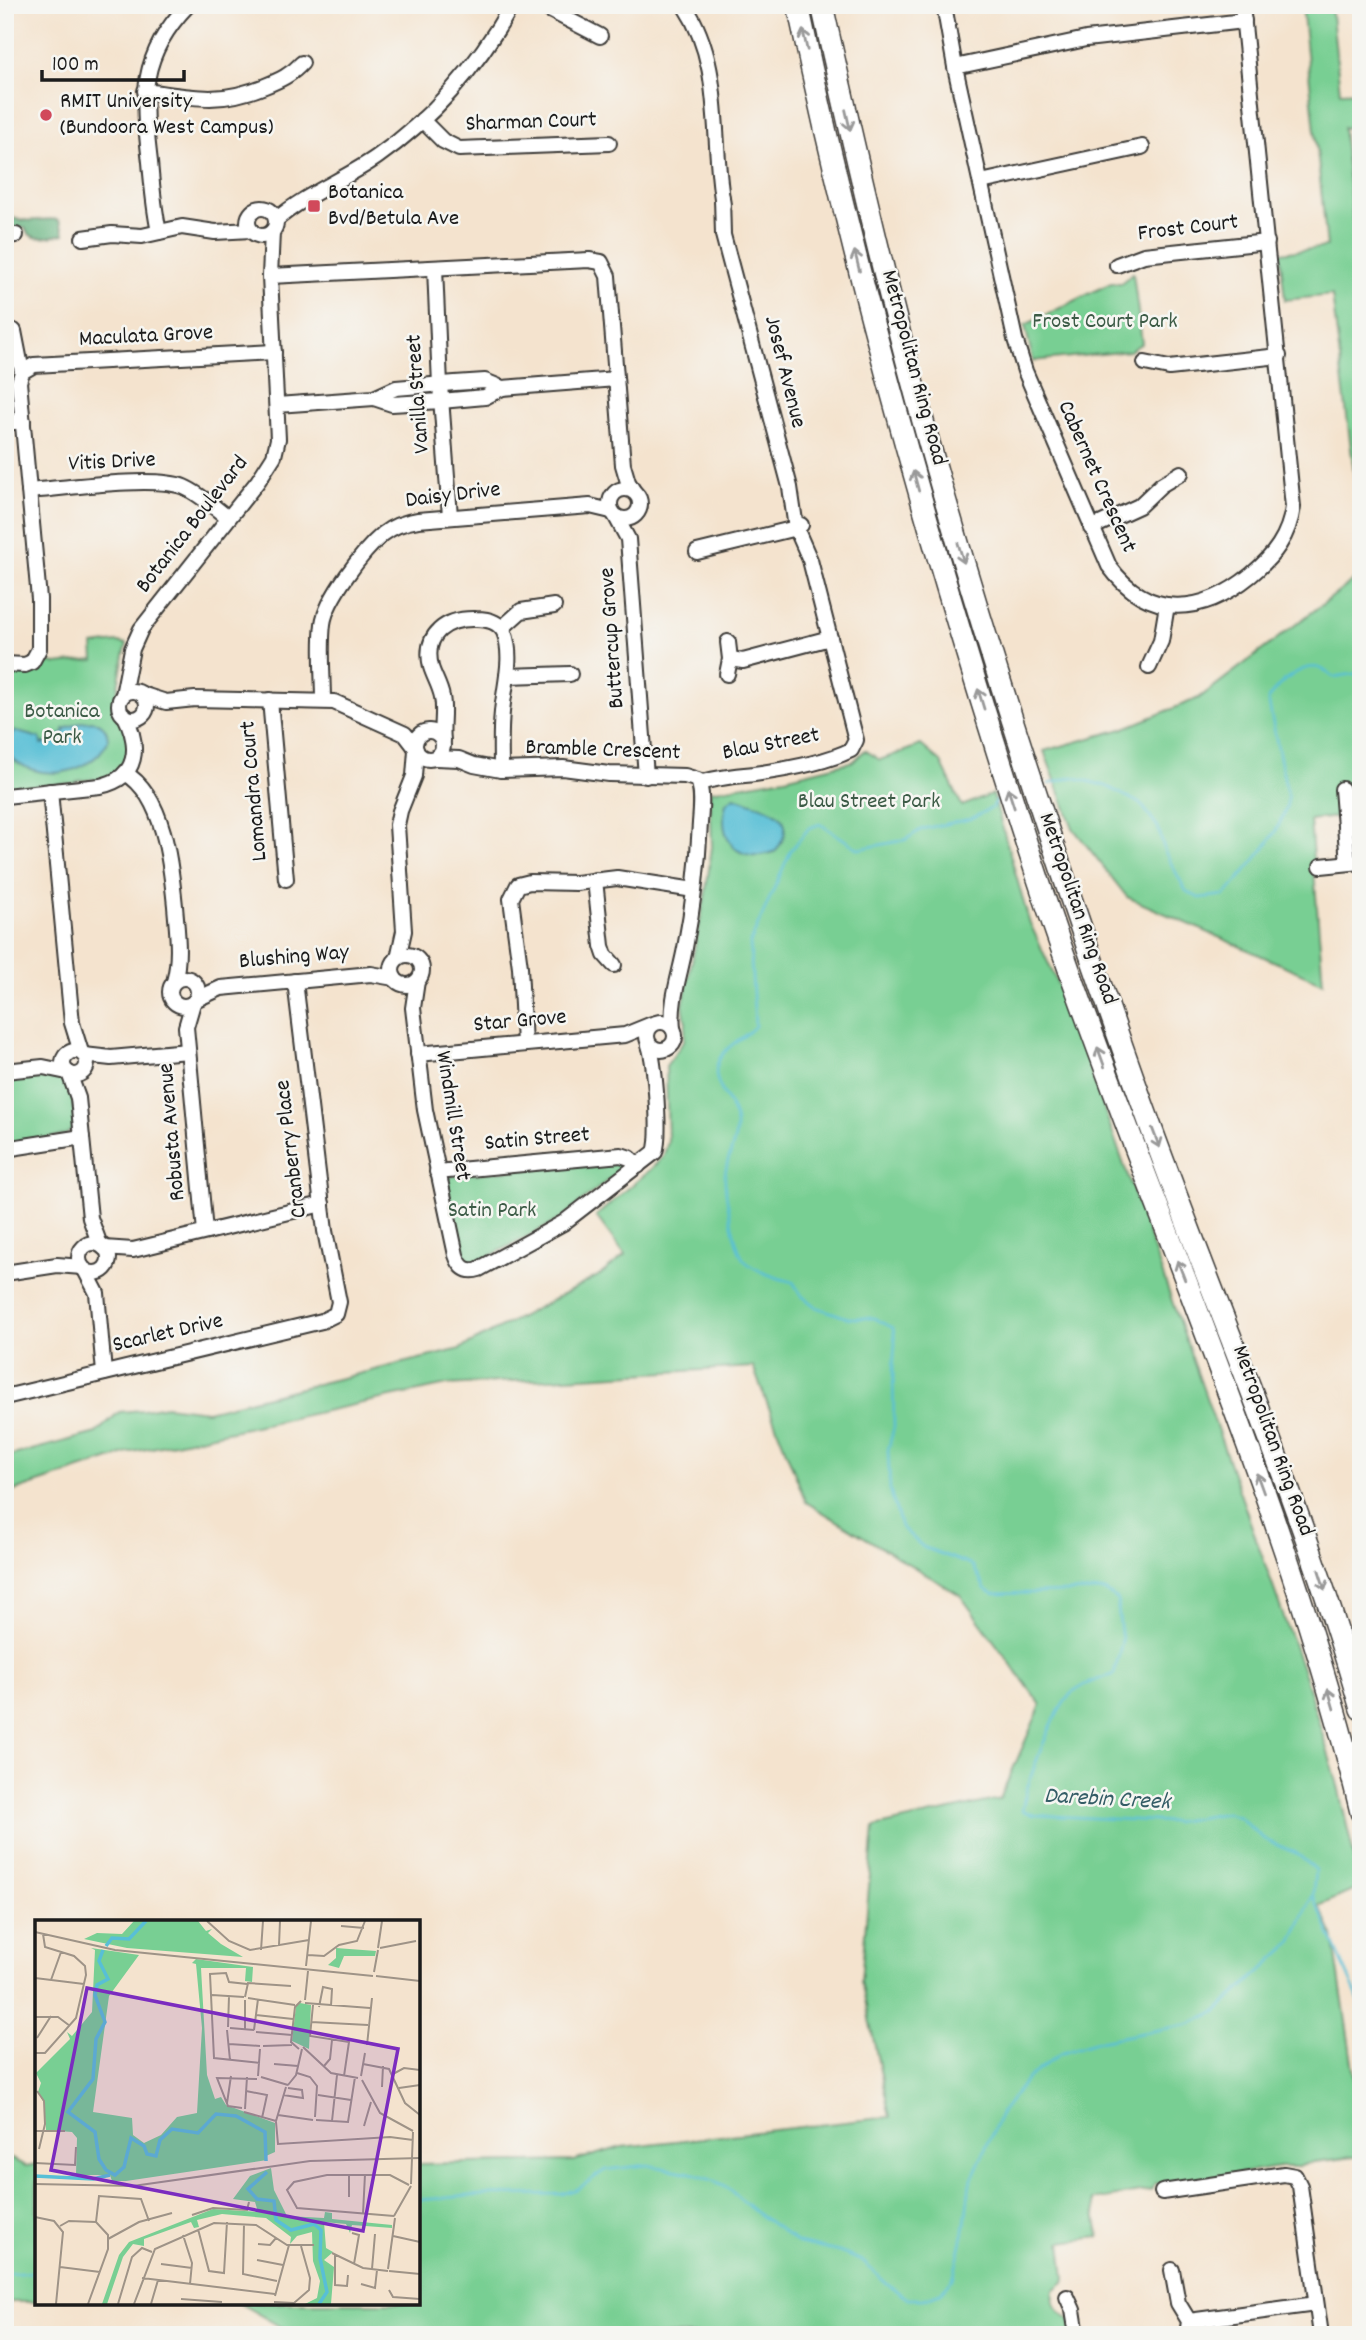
<svg xmlns="http://www.w3.org/2000/svg" width="1366" height="2340" font-family="Dekko,sans-serif">
	<style>
		.green { fill: #78cf93; stroke: #4a7658; stroke-width: 2 }
		.forest { fill: #62b27d; stroke: #3f674c; stroke-width: 2 }
		.water { fill: #58bfd6; stroke: #3a6e79; stroke-width: 2 }
		.lines { fill: none; stroke-linecap: round; stroke-linejoin: round }
		.stream { stroke: #58bfd6; stroke-width: 2.5 }
		.minor-casing { stroke: #3c3a37; stroke-width: 18 }
		.highway-casing { stroke: #3c3a37; stroke-width: 24 }
		.minor { stroke: #fff; stroke-width: 14 }
		.highway { stroke: #fff; stroke-width: 21 }
		.oneway { stroke: #999 }
		.poi-dot { fill: #d1495b; stroke: #f6f6f2; stroke-width: 2.5 }
		.labels { text-anchor: middle; dominant-baseline: central; stroke-width: 5; stroke-linejoin: round; paint-order: stroke }
		.poi-label { font-size: 23px; fill: #1c1c1c; stroke: #f6f6f2; text-anchor: start }
		.street-label { font-size: 23px; fill: #1c1c1c; stroke: #f6f6f2 }
		.park-label { font-size: 23px; fill: #3c5b46; stroke: #f6f6f2 }
		.water-label { font-size: 24px; font-style: italic; fill: #345d66; stroke: #f6f6f2 }
		.inset-river { fill: none; stroke: #58bfd6; stroke-width: 3.5 }
		.inset-road { fill: none; stroke: #9e9387; stroke-width: 2 }
		.view { fill: #7b2cbf; fill-opacity: 0.15; stroke: #7b2cbf; stroke-width: 3.5 }
		.inset-edge { fill: none; stroke: #1c1c1c; stroke-width: 3.5 }
	</style>
	<rect width="100%" height="100%" fill="#f6f6f2"/>
	<filter id="ink" filterUnits="userSpaceOnUse"><feTurbulence type="fractalNoise" baseFrequency=".0143" numOctaves="2"/><feDisplacementMap in="SourceGraphic" scale="14" xChannelSelector="R" yChannelSelector="G"/><feConvolveMatrix kernelMatrix="1 2 1 2 8 2 1 2 1" color-interpolation-filters="sRGB"/></filter>
	<filter id="wash" filterUnits="userSpaceOnUse"><feTurbulence type="fractalNoise" baseFrequency=".00686" numOctaves="4" result="noise"/><feDisplacementMap in="SourceGraphic" scale="28" xChannelSelector="R" yChannelSelector="G"/><feGaussianBlur stdDeviation="1.57" result="paint"/><feColorMatrix in="noise" values="0 0 0 0 0 0 0 0 0 0 0 0 0 0 0 0 0 1.4 0 .05"/><feComposite in="paint" operator="in"/></filter>
	<g filter="url(#wash)">
		<rect width="100%" height="100%" fill="#f4e3ce"/>
		<g class="green">
			<path d="M1302 5H1331L1340 92 1361 91V126L1343 128 1361 298V530L1332 295 1285 300 1280 253 1327 247Z"/>
			<path d="M1133 273 1142 343 1130 351 1033 361 1025 325 1111 283H1121Z"/>
			<path d="M1361 575V785L1336 790 1338 817 1310 820 1323 983 1127 897 1073 828 1044 751 1122 729 1199 698Z"/>
			<path d="M118 642 127 644C124 654 114 700 116 709 117 715 118 712 121 718 137 750 129 770 96 782L94 779 77 781 75 783 5 788V668L40 661 56 664 94 660 93 645Z"/>
			<path d="M921 745 941 762 962 806 993 794 1029 921 1067 1004 1305 1677 1337 1782 1361 1887 1319 1906 1333 1935 1361 2122V2156L1306 2163 1296 2167H1280L1179 2183 1155 2184 1152 2190 1093 2200 1099 2237 1061 2242 1065 2278 1064 2282 1054 2290C1052 2306 1057 2311 1070 2319L1072 2335H295L239 2303H418V2164L573 2161 622 2147 890 2117 861 1981 874 1827 1000 1799 1041 1705 960 1595 806 1502 753 1367 447 1385 128 1453 5 1494V1457L96 1433 119 1412 143 1410 166 1406 207 1411 460 1349 600 1275 625 1255 596 1216 651 1169 663 1157 668 1142 666 1066 684 1041 686 1023 683 1005 705 897 712 847 710 791 785 778 854 761 865 750 880 760Z"/>
			<path d="M49 1071C78 1081 73 1101 75 1127L65 1135 5 1144V1075Z"/>
			<path d="M623 1159 628 1164 559 1220 477 1263 467 1262 464 1259 446 1184 451 1176Z"/>
			<path d="M5 2156 26 2166 37 2164V2302H5Z"/>
		</g>
		<path class="forest" d="M5 215C11 217 17 220 23 220 36 222 47 217 59 220L64 234C49 236 32 244 25 228L5 227Z"/>
		<g class="water">
			<path d="M93 721C104 724 108 730 108 741 90 777 35 784 8 754L9 741 14 731 40 738 41 744C51 743 58 739 65 731L64 729 82 722Z"/>
			<path d="M734 797C762 807 804 812 776 851 738 866 717 840 726 803Z"/>
		</g>
		<g class="lines">
			<g class="stream">
				<path d="M1049 784 1072 777 1106 786 1141 804 1158 827 1165 852 1186 891 1199 898 1225 895C1248 868 1283 833 1288 798L1268 699C1277 685 1301 663 1319 668 1324 669 1329 674 1333 677L1361 673"/>
				<path d="M1313 1895 1361 2005"/>
				<path d="M418 2200 483 2195 562 2194 578 2189 605 2170 647 2165 696 2174 724 2185 753 2210 798 2243 839 2252 862 2261 888 2285 908 2299H924L940 2293 953 2279 964 2231 970 2183 1002 2111 1028 2078 1060 2054 1099 2041 1190 2024 1217 2011 1291 1943 1313 1895 1315 1869 1296 1853 1265 1840 1239 1817 1226 1813 1174 1822 1034 1815 1022 1810C1027 1782 1053 1709 1074 1691 1084 1683 1101 1679 1114 1674L1122 1641 1117 1600 1105 1591 994 1594 985 1589 973 1566 923 1547 901 1527 890 1490 888 1450 894 1427 893 1370 895 1342 893 1328 874 1318H848L816 1307 802 1296 793 1282C779 1279 754 1271 744 1260 735 1249 724 1190 725 1176 726 1156 740 1139 735 1118 730 1097 707 1081 720 1058 728 1044 745 1038 755 1026L750 943 791 850 809 828 820 824 859 849 905 840 922 829 970 819 992 808 997 800"/>
				<path d="M5 2274 37 2272"/>
			</g>
		</g>
	</g>
	<g filter="url(#ink)">
		<g class="lines">
			<g class="minor-casing">
				<g id="minor">
					<path d="M540 5 600 36"/>
					<path d="M684 5C724 65 711 137 723 205"/>
					<path d="M944 5 955 67 1015 339 1025 371 1109 566C1149 621 1203 614 1251 575 1274 556 1289 536 1293 507L1242 5"/>
					<path d="M955 67 1086 39 1244 21"/>
					<path d="M145 91C193 97 218 105 265 86 280 80 291 75 302 63"/>
					<path d="M422 120 443 141 459 149 609 143"/>
					<path d="M981 182 1142 147"/>
					<circle cx="262" cy="222" r="14"/>
					<path d="M276 220C306 194 344 180 377 157 433 118 478 65 512 5"/>
					<path d="M159 232C154 209 152 186 150 162 142 96 139 56 188 5"/>
					<path d="M5 236 16 235"/>
					<path d="M83 238 112 234 142 236 182 227 215 232 251 230"/>
					<path d="M1117 265 1144 255 1267 242"/>
					<path d="M435 268 440 385 450 516"/>
					<path d="M270 276 589 260 601 262 608 276 623 465 628 482 634 492"/>
					<path d="M14 331 22 372"/>
					<path d="M1145 363 1169 368 1279 356"/>
					<path d="M374 398 392 404 441 401 485 397 502 388 616 379"/>
					<path d="M277 405 374 398 396 388 455 383 485 381 502 388"/>
					<path d="M5 423 23 421"/>
					<circle cx="625" cy="504" r="15"/>
					<path d="M29 491C65 488 155 475 184 487 200 494 214 507 228 518"/>
					<path d="M616 517 628 539 646 776"/>
					<path d="M1091 528 1139 506 1161 485 1181 473"/>
					<path d="M697 552 796 528 801 525"/>
					<path d="M502 628 521 611 554 606"/>
					<path d="M730 659 743 661 830 638"/>
					<path d="M5 664 25 665 32 662 39 649V599L19 382 22 372 34 365 274 352"/>
					<path d="M1149 667 1161 641 1167 605"/>
					<path d="M727 674 730 659 728 642"/>
					<path d="M507 676 570 674"/>
					<circle cx="133" cy="705" r="14"/>
					<path d="M141 694 166 702 195 699 334 702 405 734 415 747"/>
					<path d="M123 695 132 649 141 629 258 481 274 456 278 439 270 276 272 232"/>
					<path d="M270 700 286 879"/>
					<path d="M323 701C323 676 320 649 323 624 326 599 363 551 383 534 393 526 405 522 418 520L590 506 611 511"/>
					<circle cx="429" cy="745" r="14"/>
					<path d="M443 740C441 725 445 711 442 697 440 686 434 677 431 667 423 634 446 618 476 619 487 619 499 622 504 632 514 657 504 687 502 712 500 731 501 751 501 770"/>
					<path d="M436 758 459 759 474 765 501 770 563 768 609 774 685 776 698 780C703 793 701 810 700 823 698 865 693 907 685 948 680 975 670 1001 673 1029"/>
					<path d="M125 773C164 795 171 865 175 906 177 932 181 956 174 982"/>
					<path d="M700 783C717 777 736 776 754 774 783 770 825 763 851 750L856 740 810 560 796 528 790 487 723 235 722 197"/>
					<path d="M1342 789 1348 863"/>
					<path d="M50 791 72 1023 81 1052"/>
					<path d="M5 796 100 786C139 778 140 746 125 716"/>
					<path d="M1321 866 1361 862"/>
					<path d="M595 880 602 946 605 955 614 965"/>
					<circle cx="407" cy="970" r="15"/>
					<path d="M398 958 404 931 397 825 400 811 414 776 416 750"/>
					<circle cx="184" cy="992" r="14"/>
					<path d="M417 981 413 1008 425 1110 456 1255C460 1267 466 1273 479 1269L563 1223 655 1152C661 1136 655 1063 649 1045"/>
					<path d="M197 999 221 988 371 974 394 978"/>
					<path d="M193 1003 186 1027 205 1232"/>
					<circle cx="661" cy="1036" r="14"/>
					<path d="M524 1044 520 967 511 899 518 885 530 882 576 883 617 878 694 890"/>
					<circle cx="75" cy="1063" r="12"/>
					<path d="M418 1054 625 1035 652 1024"/>
					<path d="M84 1055 111 1058 188 1051"/>
					<path d="M5 1071 43 1067 67 1072"/>
					<path d="M69 1073 78 1098 90 1218 100 1245"/>
					<path d="M5 1149 82 1137"/>
					<path d="M437 1172 621 1155 630 1158 638 1166"/>
					<circle cx="94" cy="1258" r="15"/>
					<path d="M104 1248 133 1250 322 1204"/>
					<path d="M85 1270 97 1293 104 1373"/>
					<path d="M5 1273 57 1265 82 1267"/>
					<path d="M5 1397 322 1321 336 1314 339 1302 325 1231 295 981"/>
					<path d="M1162 2192 1284 2174 1295 2176 1300 2186 1321 2335"/>
					<path d="M1172 2270 1178 2303 1189 2321 1187 2335"/>
					<path d="M1067 2297 1073 2310 1077 2335"/>
					<path d="M1189 2321 1316 2304"/>
				</g>
			</g>
			<g class="highway-casing">
				<g id="highway">
					<path d="M798 5C845 232 906 456 974 677 1003 771 1032 865 1065 958 1165 1242 1291 1519 1361 1812"/>
					<path d="M822 5C858 166 895 327 941 485 999 687 1065 886 1135 1083 1209 1293 1300 1495 1361 1709"/>
				</g>
			</g>
			<use href="#minor" class="minor"/>
			<use href="#highway" class="highway"/>
		</g>
		<defs><path id="oneway-shaft" d="M-6 0H5M1.5-3L5.5 0L1.5 3" fill="none" stroke-width="1.6" stroke-linecap="round" stroke-linejoin="round" transform="scale(1.75)"/></defs>
		<g class="oneway">
			<use href="#oneway-shaft" transform="translate(805 40) rotate(-102)"/>
			<use href="#oneway-shaft" transform="translate(848 120) rotate(77)"/>
			<use href="#oneway-shaft" transform="translate(857 261) rotate(-104)"/>
			<use href="#oneway-shaft" transform="translate(916 481) rotate(-105)"/>
			<use href="#oneway-shaft" transform="translate(961 553) rotate(73)"/>
			<use href="#oneway-shaft" transform="translate(981 699) rotate(-107)"/>
			<use href="#oneway-shaft" transform="translate(1011 798) rotate(-108)"/>
			<use href="#oneway-shaft" transform="translate(1101 1057) rotate(-110)"/>
			<use href="#oneway-shaft" transform="translate(1156 1138) rotate(69)"/>
			<use href="#oneway-shaft" transform="translate(1181 1270) rotate(-111)"/>
			<use href="#oneway-shaft" transform="translate(1260 1483) rotate(-110)"/>
			<use href="#oneway-shaft" transform="translate(1322 1580) rotate(72)"/>
			<use href="#oneway-shaft" transform="translate(1331 1699) rotate(-106)"/>
		</g>
	</g>
	<g class="poi-dot">
		<circle cx="46" cy="115" r="7"/>
		<rect x="307" y="199" width="14" height="14" rx="3.5"/>
	</g>
	<g class="labels">
		<g class="poi-label">
			<text x="60" y="102">RMIT University<tspan x="60" dy="26">(Bundoora West Campus)</tspan></text>
			<text x="328" y="193">Botanica<tspan x="328" dy="26">Bvd/Betula Ave</tspan></text>
		</g>
		<g class="street-label">
			<text transform="translate(531 123) rotate(-2)">Sharman Court</text>
			<text transform="translate(1188 229) rotate(-7)">Frost Court</text>
			<text transform="translate(146 337) rotate(-3)">Maculata Grove</text>
			<text transform="translate(913 368) rotate(75)">Metropolitan Ring Road</text>
			<text transform="translate(784 372) rotate(76)">Josef Avenue</text>
			<text transform="translate(419 394) rotate(-94)">Vanilla Street</text>
			<text transform="translate(112 463) rotate(-3)">Vitis Drive</text>
			<text transform="translate(1096 477) rotate(66)">Cabernet Crescent</text>
			<text transform="translate(453 496) rotate(-7)">Daisy Drive</text>
			<text transform="translate(193 525) rotate(-52)">Botanica Boulevard</text>
			<text transform="translate(613 638) rotate(-94)">Buttercup Grove</text>
			<text transform="translate(771 745) rotate(-11)">Blau Street</text>
			<text transform="translate(603 751) rotate(2)">Bramble Crescent</text>
			<text transform="translate(255 791) rotate(-95)">Lomandra Court</text>
			<text transform="translate(1077 909) rotate(71)">Metropolitan Ring Road</text>
			<text transform="translate(294 958) rotate(-5)">Blushing Way</text>
			<text transform="translate(520 1022) rotate(-5)">Star Grove</text>
			<text transform="translate(452 1116) rotate(81)">Windmill Street</text>
			<text transform="translate(173 1132) rotate(-95)">Robusta Avenue</text>
			<text transform="translate(537 1140) rotate(-5)">Satin Street</text>
			<text transform="translate(292 1149) rotate(-97)">Cranberry Place</text>
			<text transform="translate(168 1334) rotate(-13)">Scarlet Drive</text>
			<text transform="translate(1272 1441) rotate(70)">Metropolitan Ring Road</text>
		</g>
		<g class="park-label">
			<text x="1105" y="322">Frost Court Park</text>
			<text x="62" y="712">Botanica<tspan x="62" dy="26">Park</tspan></text>
			<text x="869" y="802">Blau Street Park</text>
			<text x="492" y="1211">Satin Park</text>
		</g>
		<g class="water-label">
			<text transform="translate(1107 1800) rotate(3)">Darebin Creek</text>
		</g>
	</g>
	<g transform="translate(35 1920)">
		<rect width="385" height="385" fill="#f4e3ce"/>
		<path d="M99 1H163L171 11 177 9 173 13 186 24 208 37 92 28 49 19 62 13 87 14ZM56 28 104 35 74 76 58 192 97 198 98 215 109 223 126 215 142 197 162 193 167 108 161 44 157 43 161 39 218 47 217 62 210 61 211 48H166L172 155 180 179 186 177 191 185 240 203V232L231 236 232 240 91 261H77L75 255H41L42 218 37 212 11 210 9 183 3 172 6 163 1 153 35 119 32 112 37 116 57 92 60 30ZM301 28 341 31 340 36H309L304 48 293 45 301 38ZM265 83 276 85 274 129 257 121 261 86ZM236 248 239 270 252 296 289 298 290 292 297 293V299L357 305V308L317 305 315 313 311 304 289 302 291 328 298 332 289 340 299 347 296 384H270L282 378 285 361 278 341 277 312 262 316 255 324 256 317 231 298 187 294 162 300 164 307 159 308 156 302 109 319V326L98 324 88 337 72 384H67L84 335 94 322 178 289 223 292 220 282 198 279 215 256Z" fill="#78cf93"/>
		<path class="inset-river" d="M71 26 77 18 94 19 111 1M68 30 64 41 73 59 62 65 60 75 70 102 61 119 58 159 33 192 60 212 64 239 71 250 80 255 89 247 96 218 109 226 112 234 121 236 125 220 137 209 163 213 181 194 201 196 230 212 231 241M232 252 213 269 222 279 239 281 241 300 256 310 279 304 286 310 285 338 292 372 284 384M0 256 58 259 75 255"/>
		<path class="inset-road" d="M172 1 194 21 215 30 274 20M306 6 329 8M0 12 80 30 338 56M244 25 245 1M343 28 347 1M345 28 381 21M226 30 228 1M273 35 289 36 304 25 322 21 330 1M271 46 276 1M339 52 343 30M341 56 385 61M0 58 49 64M16 60 26 32M212 64 194 62 191 53 175 54 179 138 225 143M177 75 209 77M210 77 213 63 256 66M213 78 260 85M270 80 273 51M270 83 335 88M278 85 275 116 314 122 309 156M284 87 288 67 297 69 296 86M221 95 258 99M0 97H23L35 106M276 102 333 105M193 107 194 76M195 108 219 110M192 110 195 140M210 110V80M219 110 223 79M221 112 257 115M2 118 16 96M194 124 225 126M332 125 337 78M228 126 257 125M268 127 296 153 323 158M264 129 256 122 260 87 266 81M0 133H10L41 98 51 55 50 46 39 36 10 27 8 14M239 144 263 146M328 144 354 149 370 183 385 195M289 146 295 139 297 120M262 153 275 157 282 166 280 197M358 154 369 148 385 150M223 156 225 129M326 156 330 133M226 157 253 165M327 160 345 193 378 211M253 165 261 155 267 129M347 167 348 146M364 168 385 165M2 171 9 181 10 204 4 229M211 171 232 175 227 198M248 175 268 178 267 170 253 168M283 175 316 180M192 183 196 156M207 188 193 186 182 158 222 159M210 189 212 157M209 192 241 201 251 167M243 195 278 200M281 200 313 202 320 157M297 201 302 155M241 202 243 224 355 217 378 220M329 206 336 182M0 211H30M0 243 40 245 41 227M314 255V277M0 264 98 266 275 241 385 238M376 264 378 212M328 294 330 254M157 295 178 288 212 290 214 282M359 296 262 288 252 270 259 262 292 255H355L374 265M359 296 376 266M0 297 19 301 28 312 21 384M61 302 64 276 106 279 114 301M209 304 208 354 242 361M25 306 34 301 61 302 73 315V329L53 384M163 309 174 351 189 353 192 302M317 313 324 315 319 344M148 315 157 343 155 364M358 316 385 322M73 319 104 302 137 293M223 324 235 325 241 318M297 333 328 348 353 351M300 335V365L312 366 313 355M222 340 248 345M126 344 157 348M25 347 65 352M337 349 340 314M353 349 360 298M354 351 385 354M107 358 240 374M326 364 340 368 342 350M354 370 358 377 385 379M240 376 254 325M146 379 187 382M239 382 259 383 274 370 275 358 266 326M83 384 97 337 107 328 117 332M99 384 120 329 179 303 221 305 252 325H279M116 384 123 360"/>
		<path class="view" d="M52 68 363 129 328 311 16 250Z"/>
		<rect width="385" height="385" class="inset-edge"/>
	</g>
	<rect width="1366" height="2340" fill="none" stroke="#f6f6f2" stroke-width="28"/>
	<path d="M42 70v10h142v-10" fill="none" stroke="#1c1c1c" stroke-width="3.5"/>
	<text x="52" y="70" font-size="21" fill="#1c1c1c" stroke="#f6f6f2" stroke-width="5" paint-order="stroke">100 m</text>
</svg>
